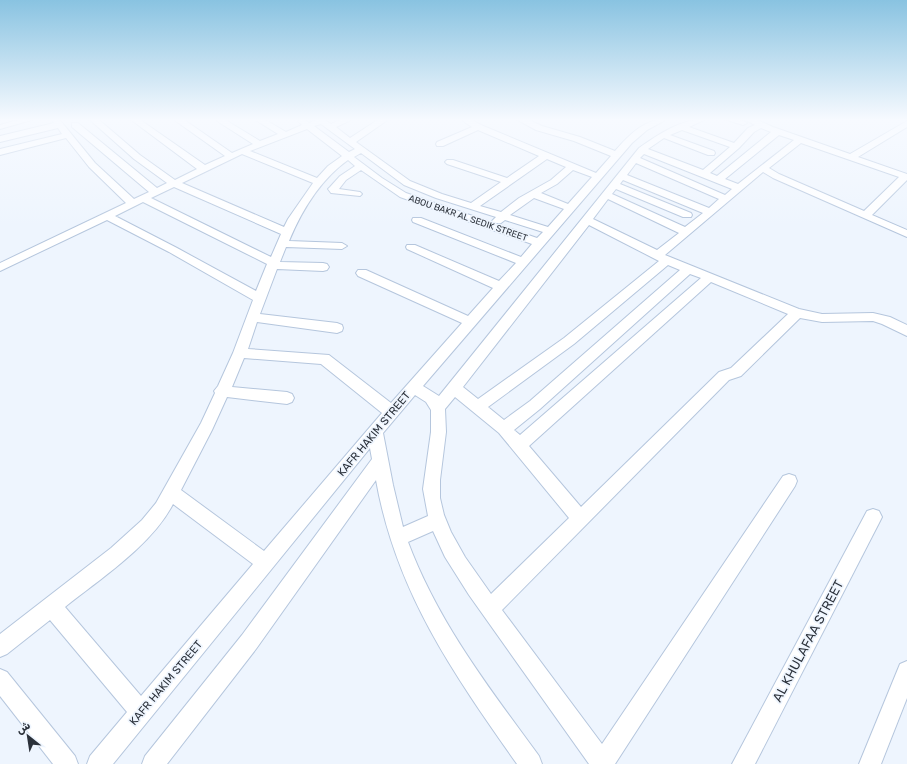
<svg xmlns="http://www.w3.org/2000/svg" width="907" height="764" font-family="Rubik,'Noto Naskh Arabic',sans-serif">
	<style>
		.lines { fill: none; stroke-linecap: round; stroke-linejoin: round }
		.minor-casing { stroke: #b5c6dd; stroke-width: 2 }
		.minor { fill: #fff; fill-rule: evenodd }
		.labels { text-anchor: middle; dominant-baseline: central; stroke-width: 3.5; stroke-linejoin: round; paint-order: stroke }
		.far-street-label { font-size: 9px; fill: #2b313a; stroke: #eef5fe }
		.street-label { font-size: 11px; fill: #2b313a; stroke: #eef5fe }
		.near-street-label { font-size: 13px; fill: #2b313a; stroke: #eef5fe }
	</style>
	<rect width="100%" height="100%" fill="#eef5fe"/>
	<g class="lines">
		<g class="minor-casing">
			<g id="minor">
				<path d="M21 119H35L0 129V125Z"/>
				<path d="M51 119H59L95 163 134 199 149 192 72 127V123H78L157 188 167 183 134 159 89 119H98L140 155 175 180 197 169 130 119H139L205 165 225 156 173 119H183L232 153 253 144 214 119H224L260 141 278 134 254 119H264L286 132 302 125 298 121 300 119H305L309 123 316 120 315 119H324L331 124 342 119H353L336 127 350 138 379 119H389L356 142 410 181 442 194 471 203 501 182 447 164 445 162 447 160H453L507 178 539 156 478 130 443 146H437L436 144 437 142 472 127 460 119H470L481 125 596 173 611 156 574 141 536 130 516 119H527L542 126 580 137 615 151C629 135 644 119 667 119L647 130 632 143 423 386 439 396 639 148C659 134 681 119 706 119L689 127 734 143 748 128 755 125 744 119H755L773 127 850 154 907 121V127L858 157 907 174V180L872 215 907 230V237L773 178 763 172 665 255 799 309 822 314 873 313 890 317 907 325V336L882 324 873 321 822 322 800 318 741 376 729 380 502 610 602 744 783 476 789 474 795 476 797 481 795 486 615 764H589L469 595 445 557 433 531 408 542C438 622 489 688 539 756L542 764H517C453 673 396 592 376 480L256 649 167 764H142L145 756 242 635 372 459 370 448 113 764H87L90 756 127 712 50 620 7 654 0 657V634L111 548 142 520 156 503 201 423 215 393 214 391 218 386 233 353 253 300 169 252 107 220 0 271V263L126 203 89 167 66 138 0 155V149L62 134 58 128 0 142V136L54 123ZM321 124 355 149 349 152 314 126ZM761 128 771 132 717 176 710 173 739 148 754 132ZM307 129 342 156 328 166 317 178 250 151ZM682 130 730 147 703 170 648 149 664 138 708 155H714L715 153 714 151 670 135ZM779 135 794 140 738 184 725 179ZM801 143 899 177 864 211 779 174 769 168ZM361 153 404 185 436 198 496 217 492 221 493 223 406 193 382 178 354 157ZM242 154 313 183 288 219 284 227 182 183ZM644 154 732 189 725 195 640 158ZM547 159 566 167 551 180 519 198 501 212 480 206ZM348 160 355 166 340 176 330 187 328 189 331 193 360 196 362 194 360 192 339 189 346 180 361 170 400 197 532 244 521 257 421 218H413L412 220 413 222 516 263 499 281 415 245H407L406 247 407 249 493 288 468 316 366 270H358L356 273 358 276 462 323 391 403 329 355 248 349 257 322 337 333 342 331 343 328 342 325 337 323 260 314 277 269 323 271 327 270 329 267 327 264 323 263 280 262 286 247 342 249 347 246 342 243 289 241C302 210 320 180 348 160ZM636 163 719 199 709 208 627 175ZM573 170 592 177 568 204 541 193 557 184ZM623 180 703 213 685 227 612 194 616 189 683 217H691L692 215 691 213 620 184ZM174 187 281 234 271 257 151 198ZM534 198 564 209 548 227 510 215ZM608 199 679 233 657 250 593 219ZM143 202 267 264 256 291 177 248 115 216ZM505 220 543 232 537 238 494 223H501ZM589 225 659 261 564 338 478 399 463 387ZM668 265 680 270 530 401 504 420 488 407 574 344ZM690 274 701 278 520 435 514 430 540 409ZM711 282 788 314 731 368 719 372 581 507 529 446ZM244 358 321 364 382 413 264 551 181 490 212 430 227 397 287 404 292 402 294 398 292 394 287 392 232 387ZM415 395 426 402 431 410V432L423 489 428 516 403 527 393 485 383 433ZM455 397 499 433 569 518 491 594 465 557 451 532 444 515 440 498V480L446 432 445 409ZM173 504 253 564 141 696 65 607C100 579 152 545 173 504Z"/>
				<path d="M724 119H738L747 123 743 125Z"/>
				<path d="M873 509 879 511 882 517 879 523 755 764H732L867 511Z"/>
				<path d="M907 661V698L881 764H859L900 664Z"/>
				<path d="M0 669 7 672 75 756 78 764H53L0 696Z"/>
			</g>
		</g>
		<use href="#minor" class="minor"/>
	</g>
	<linearGradient id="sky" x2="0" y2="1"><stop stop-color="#89c3e1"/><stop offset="0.53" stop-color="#f7faff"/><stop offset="1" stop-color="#f7faff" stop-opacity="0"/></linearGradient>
	<rect width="907" height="226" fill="url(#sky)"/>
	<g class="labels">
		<g class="far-street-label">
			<text transform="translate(468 218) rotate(19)">ABOU BAKR AL SEDIK STREET</text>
		</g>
		<g class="street-label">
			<text transform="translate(374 434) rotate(-50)">KAFR HAKIM STREET</text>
			<text transform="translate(166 683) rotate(-50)">KAFR HAKIM STREET</text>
		</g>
		<g class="near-street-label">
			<text transform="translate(808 641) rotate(-62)">AL KHULAFAA STREET</text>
		</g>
	</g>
	<g transform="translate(28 736) rotate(330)" stroke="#eef5fe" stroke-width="3" paint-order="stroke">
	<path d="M0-3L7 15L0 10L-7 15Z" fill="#2b313a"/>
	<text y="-6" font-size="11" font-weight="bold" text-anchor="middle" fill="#2b313a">ش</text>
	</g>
</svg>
